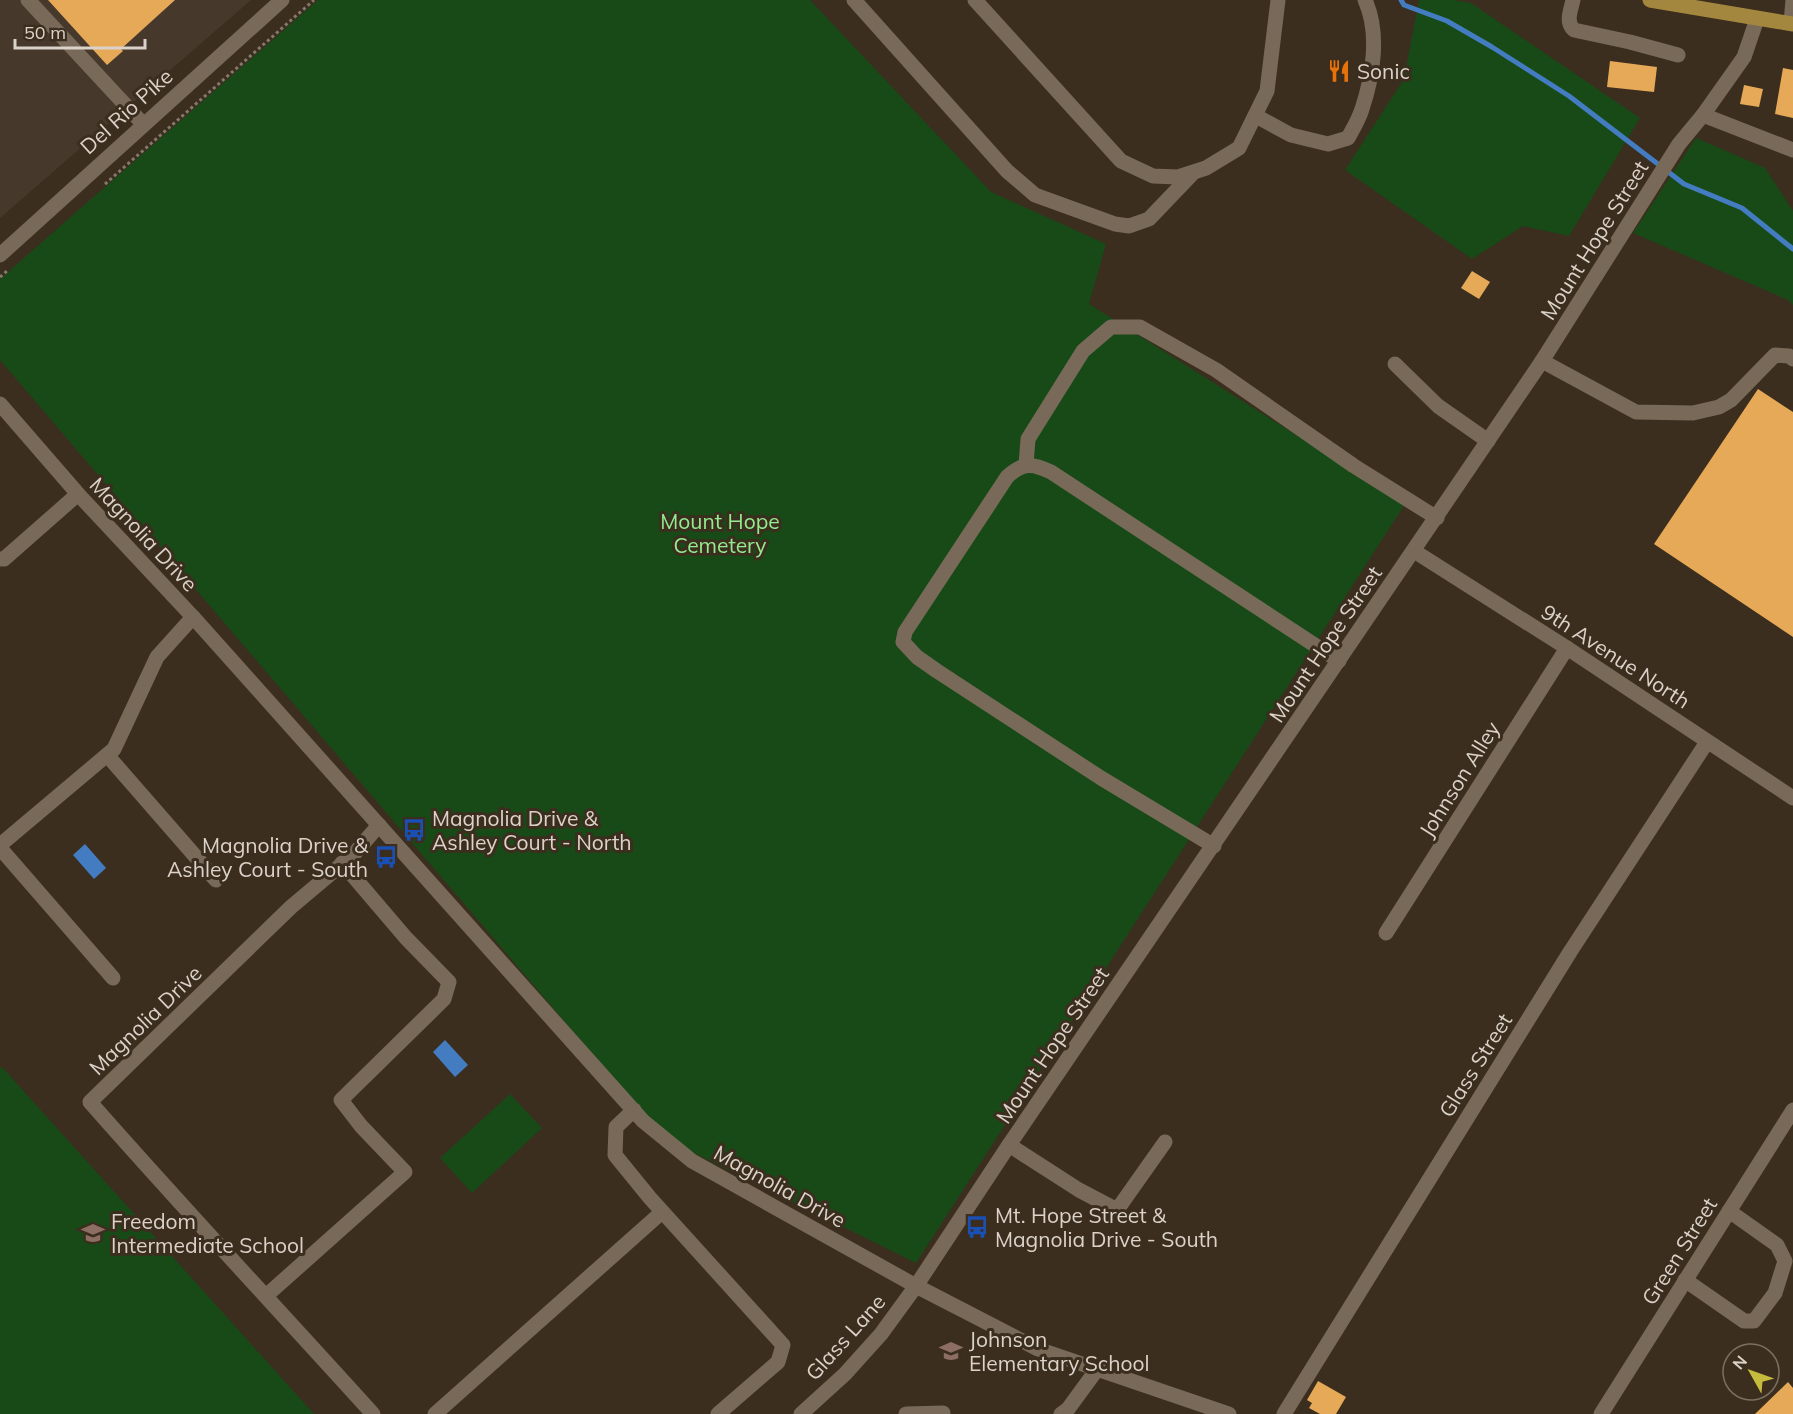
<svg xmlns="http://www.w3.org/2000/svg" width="1793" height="1414" font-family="Mulish,sans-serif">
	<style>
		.commercial { fill: #46382b }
		.green { fill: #184a18 }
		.water { fill: #447cc1 }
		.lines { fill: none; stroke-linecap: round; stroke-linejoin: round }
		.stream { stroke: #447cc1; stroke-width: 5 }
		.building { fill: #e6a957 }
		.path { stroke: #857a6d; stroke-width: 3; stroke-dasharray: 3 3; stroke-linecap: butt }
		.minor { stroke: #786958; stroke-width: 15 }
		.major { stroke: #a4873e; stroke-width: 15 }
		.labels { text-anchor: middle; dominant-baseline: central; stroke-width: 6; stroke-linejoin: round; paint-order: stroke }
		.poi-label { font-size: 21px; fill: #dbd2c9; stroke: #3b2e1e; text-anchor: start }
		.street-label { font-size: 21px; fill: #dbd2c9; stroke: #3b2e1e }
		.park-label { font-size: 21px; fill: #93ec8f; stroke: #3b2e1e }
	</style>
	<rect width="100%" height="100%" fill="#3b2e1e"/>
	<path class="commercial" d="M0 0H251L0 218Z"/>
	<g class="green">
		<path d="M318 0H810L991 192 1106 244 1089 304 1405 504 916 1263 664 1138 0 360V279Z"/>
		<path d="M1419 0H1453L1471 3 1640 118 1569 236 1523 226 1472 259 1345 170 1404 79Z"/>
		<path d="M1696 138 1765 168 1793 211V305L1788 300 1633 233Z"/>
		<path d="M2 1067 314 1414H0V1068Z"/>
		<path d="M510 1094 542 1128 472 1193 440 1158Z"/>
	</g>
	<g class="water">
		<path d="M85 844 106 868 94 879 73 855Z"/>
		<path d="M445 1040 468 1065 455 1077 433 1052Z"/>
	</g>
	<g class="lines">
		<path class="stream" d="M1401 0 1404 5 1447 21 1492 47 1569 96 1684 184 1742 208 1793 249"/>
	</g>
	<g class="building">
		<path d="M48 0H175L121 49 123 51 107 65Z"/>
		<path d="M1610 61 1657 67 1654 92 1607 87Z"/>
		<path d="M1783 68 1793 70V118L1775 114Z"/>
		<path d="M1744 85 1763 89 1759 107 1740 104Z"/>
		<path d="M1472 271 1490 282 1479 299 1461 288Z"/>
		<path d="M1758 389 1793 412V637L1654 544Z"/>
		<path d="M1318 1381 1346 1397 1336 1414H1320L1309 1408 1312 1403 1307 1400Z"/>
		<path d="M1788 1382 1793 1388V1414H1755Z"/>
	</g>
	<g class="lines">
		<g class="path">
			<path d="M105 184 314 0"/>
			<path d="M0 277 8 270"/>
		</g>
		<g class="minor">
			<path d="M28 0 143 124"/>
			<path d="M854 0 1007 171 1035 195 1115 224 1129 226 1149 219 1193 173"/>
			<path d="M975 0 1121 161 1153 176 1178 177 1206 168 1239 148 1267 91 1278 0"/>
			<path d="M1573 0C1571 10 1565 22 1574 30L1630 42 1678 55"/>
			<path d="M1791 23 1793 0"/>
			<path d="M1703 115 1793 150"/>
			<path d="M1256 116 1291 135 1328 144 1348 138C1353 129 1359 119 1362 109 1373 76 1380 33 1365 0"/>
			<path d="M0 255 282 0"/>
			<path d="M1542 361 1636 412 1693 413 1719 407 1731 400 1775 355 1789 356 1793 359"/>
			<path d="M1395 364 1438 406 1488 441"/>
			<path d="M0 404 78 494 193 617 643 1121 692 1161 916 1286 1038 1349 1229 1414"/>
			<path d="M1026 465 1028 439 1083 351 1111 327H1140L1216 370 1354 466 1437 518"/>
			<path d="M1414 551 1567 648 1793 798"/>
			<path d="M0 559H4L78 494"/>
			<path d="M107 755 216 880"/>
			<path d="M0 845 114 749 157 657 193 617"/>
			<path d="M1214 846 1101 778 937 671 917 657 903 642 905 632 1007 477C1023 462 1032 463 1051 472L1339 661"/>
			<path d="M0 848 113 978"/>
			<path d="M1386 933 1567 648"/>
			<path d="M634 1110 616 1127 615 1155 650 1198 783 1345 778 1362 718 1414"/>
			<path d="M1009 1145 1079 1190 1117 1210 1165 1142"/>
			<path d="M1685 1280 1744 1321H1754L1775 1293 1785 1261 1777 1245 1729 1211"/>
			<path d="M267 1295 405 1172 361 1126 341 1100 444 999 449 982 406 938 342 863"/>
			<path d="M373 1414C279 1310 183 1208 90 1102L291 907 354 854 379 825"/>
			<path d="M435 1414 662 1212"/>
			<path d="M801 1414 845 1374 881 1334 916 1286 1009 1145 1542 361 1679 144 1703 115 1744 57 1757 19"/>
			<path d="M906 1414 943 1413"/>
			<path d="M1061 1414 1068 1409 1098 1368"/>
			<path d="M1284 1414 1570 952 1707 742"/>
			<path d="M1601 1414 1793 1110"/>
		</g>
		<path class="major" d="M1650 0 1793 24"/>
	</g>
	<defs>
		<g id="restaurant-bare" transform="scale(1.8)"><path d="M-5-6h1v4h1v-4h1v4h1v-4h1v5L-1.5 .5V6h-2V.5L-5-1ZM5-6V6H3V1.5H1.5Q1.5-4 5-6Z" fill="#e8710a" stroke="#3b2e1e" stroke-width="2.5" paint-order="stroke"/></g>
		<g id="bus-bare" transform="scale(1.8)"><path d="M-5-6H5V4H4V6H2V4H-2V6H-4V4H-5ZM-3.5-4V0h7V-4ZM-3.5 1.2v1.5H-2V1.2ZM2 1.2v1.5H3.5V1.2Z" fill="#1a4fb4" stroke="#3b2e1e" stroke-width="2.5" paint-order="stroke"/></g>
		<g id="school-bare" transform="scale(1.8)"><path d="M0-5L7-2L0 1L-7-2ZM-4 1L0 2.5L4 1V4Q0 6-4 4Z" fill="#8d6e63" stroke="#3b2e1e" stroke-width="2.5" paint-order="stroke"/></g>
	</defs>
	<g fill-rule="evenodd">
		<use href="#restaurant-bare" x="1339" y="71"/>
		<use href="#bus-bare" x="414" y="830"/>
		<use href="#bus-bare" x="386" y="857"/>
		<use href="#bus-bare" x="977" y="1227"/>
		<use href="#school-bare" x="93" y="1233"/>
		<use href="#school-bare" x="951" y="1351"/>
	</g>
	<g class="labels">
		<g class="poi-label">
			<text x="1357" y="71">Sonic</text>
			<text x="432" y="818">Magnolia Drive &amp;<tspan x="432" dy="24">Ashley Court - North</tspan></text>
			<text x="368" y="845" text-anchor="end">Magnolia Drive &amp;<tspan x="368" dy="24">Ashley Court - South</tspan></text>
			<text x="995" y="1215">Mt. Hope Street &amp;<tspan x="995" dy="24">Magnolia Drive - South</tspan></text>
			<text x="111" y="1221">Freedom<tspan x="111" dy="24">Intermediate School</tspan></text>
			<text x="969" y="1339">Johnson<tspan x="969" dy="24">Elementary School</tspan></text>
		</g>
		<g class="street-label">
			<text transform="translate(126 111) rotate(-42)">Del Rio Pike</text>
			<text transform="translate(1594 240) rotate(-58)">Mount Hope Street</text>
			<text transform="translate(144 534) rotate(47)">Magnolia Drive</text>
			<text transform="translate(1325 644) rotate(-56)">Mount Hope Street</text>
			<text transform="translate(1616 656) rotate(33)">9th Avenue North</text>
			<text transform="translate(1459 779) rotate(-58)">Johnson Alley</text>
			<text transform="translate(145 1020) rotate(-44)">Magnolia Drive</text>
			<text transform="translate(1052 1045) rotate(-56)">Mount Hope Street</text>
			<text transform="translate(1475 1065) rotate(-58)">Glass Street</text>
			<text transform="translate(780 1186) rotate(29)">Magnolia Drive</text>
			<text transform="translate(1679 1251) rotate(-58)">Green Street</text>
			<text transform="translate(845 1337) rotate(-48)">Glass Lane</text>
		</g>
		<g class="park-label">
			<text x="720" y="521">Mount Hope<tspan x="720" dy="24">Cemetery</tspan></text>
		</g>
	</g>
	<g transform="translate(1751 1372) rotate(310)"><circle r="28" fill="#3b2e1e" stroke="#7b7062" stroke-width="1.5"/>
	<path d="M0-4.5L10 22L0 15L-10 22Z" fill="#c5bc3d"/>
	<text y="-9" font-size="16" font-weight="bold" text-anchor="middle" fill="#dbd2c9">N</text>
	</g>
	<path d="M15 39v9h130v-9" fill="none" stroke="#dbd2c9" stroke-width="3"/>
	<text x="24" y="39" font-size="18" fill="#dbd2c9" stroke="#3b2e1e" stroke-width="4.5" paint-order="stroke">50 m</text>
</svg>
